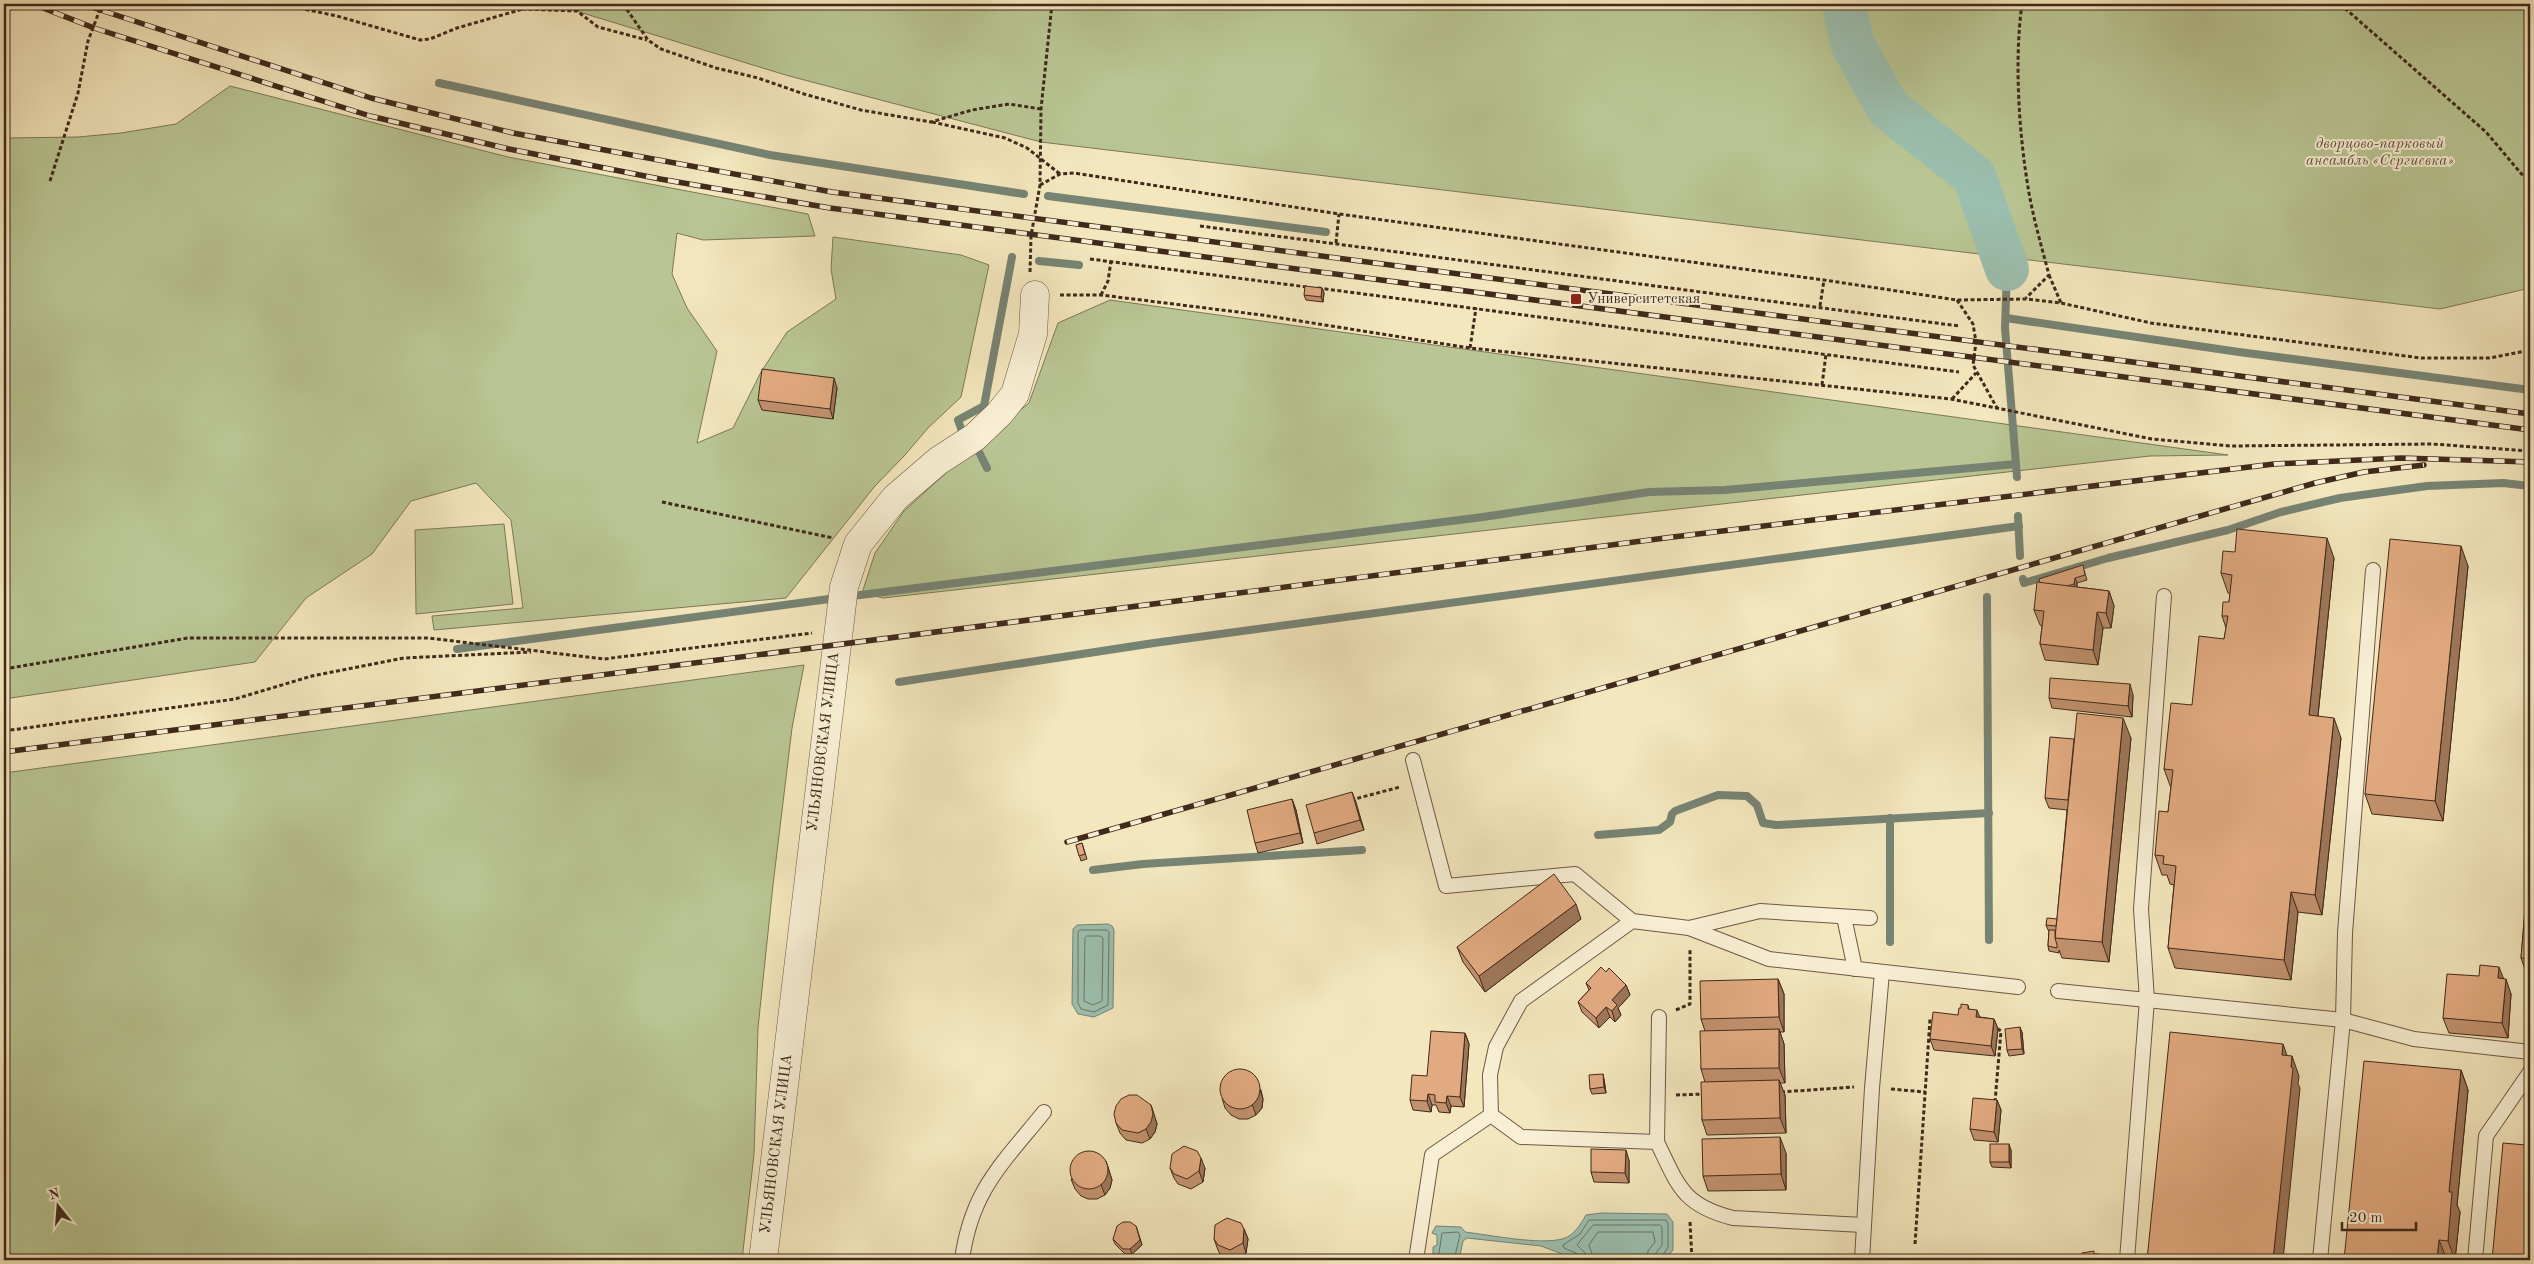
<svg xmlns="http://www.w3.org/2000/svg" width="2534" height="1264" font-family="'Old Standard TT',serif">
	<style>
		.green { fill: #b9c693; stroke: #7c7857 }
		.water { fill: #9cc0b0; stroke: #778474 }
		.lines { fill: none; stroke-linecap: round; stroke-linejoin: round }
		.shore { stroke: #6e7466; stroke-width: 1 }
		.stream { stroke: #778474; stroke-width: 8 }
		.river { stroke: #9cc0b0; stroke-width: 44 }
		.service-casing { stroke: #6d5844; stroke-width: 16 }
		.minor-casing { stroke: #6d5844; stroke-width: 29 }
		.path { stroke: #40291b; stroke-width: 3; stroke-dasharray: 4 2.5; stroke-linecap: butt }
		.service { stroke: #f8efd4; stroke-width: 14 }
		.minor { stroke: #f8efd4; stroke-width: 28 }
		.rail-casing { stroke: #40291b; stroke-width: 5.5 }
		.rail { stroke: #f8efd4; stroke-width: 4; stroke-dasharray: 11; stroke-linecap: butt }
		.wall { fill: #c2926e; stroke: #40291b }
		.shaded-wall { fill: #9e775a; stroke: #40291b }
		.building { fill: #e2aa80; stroke: #40291b }
		.poi-dot { fill: #8f2418; stroke: #f8efd4; stroke-width: 2 }
		.labels { text-anchor: middle; dominant-baseline: central; stroke-width: 4; stroke-linejoin: round; paint-order: stroke }
		.park-label { font-size: 15px; font-style: italic; fill: #5e5039; stroke: #f8efd4 }
		.poi-label { font-size: 15px; fill: #40291b; stroke: #f8efd4; text-anchor: start }
		.street-label { font-size: 15px; fill: #40291b; stroke: #f8efd4 }
	</style>
	<rect width="100%" height="100%" fill="#f4e7bd"/>
	<filter id="stains"><feTurbulence type="fractalNoise" baseFrequency=".004" numOctaves="4"/><feColorMatrix values="0 0 0 0 .2 0 0 0 0 .09 0 0 0 0 .02 0 0 0 .5 -.17"/></filter>
	<radialGradient id="worn" r=".72"><stop offset=".6" stop-color="#630" stop-opacity="0"/><stop offset="1" stop-color="#630" stop-opacity=".3"/></radialGradient>
	<g class="green">
		<path d="M553 4H2530V288L2440 309 1041 142 789 76Z"/>
		<path d="M230 86 508 157 808 214 815 236 703 240 677 233 672 274 687 308 717 351 697 443 733 428 761 372 787 332 836 299 831 269 833 237 961 255 989 265 961 397 928 428 905 455 875 486 786 598 434 630 432 616 523 608 511 520 476 483 411 501 372 554 306 598 255 662 4 699V135L9 138 78 137 121 133 176 124Z"/>
		<path d="M1110 300 2228 455 2150 456 883 598 862 593 875 553 904 511 980 442 1029 403 1058 323Z"/>
		<path d="M504 524 513 604 416 614 415 530Z"/>
		<path d="M804 665 792 728 773 885 758 1028 754 1154 742 1260H4V773Z"/>
	</g>
	<g class="water">
		<path d="M1108 924 1112 926 1114 930 1113 1008 1094 1017 1078 1014 1072 1004 1073 929 1077 925Z"/>
		<path d="M1601 1213 1667 1214 1673 1222V1250L1665 1260H1578L1541 1246 1467 1238 1463 1241 1459 1260H1433V1247L1437 1245V1235L1432 1233 1436 1226 1461 1227 1465 1232C1490 1235 1539 1245 1562 1239 1574 1236 1580 1225 1586 1215Z"/>
	</g>
	<g class="lines">
		<g class="shore">
			<path d="M1081 930H1107L1109 932 1108 1005 1094 1012 1081 1009 1078 1003V932Z"/>
			<path d="M1087 936H1100L1103 938 1102 1001 1093 1005 1084 1001 1085 938Z"/>
			<path d="M1438 1260 1442 1233 1458 1232 1460 1235 1454 1260"/>
			<path d="M1580 1260 1578 1254 1564 1248 1563 1245 1580 1234 1589 1220H1666L1668 1224V1247L1660 1260"/>
			<path d="M1586 1260 1585 1253 1577 1245 1593 1225H1660L1662 1227V1245L1656 1253 1654 1260"/>
			<path d="M1594 1260 1589 1245 1598 1232H1653L1655 1242 1648 1251 1647 1260"/>
		</g>
		<g class="stream">
			<path d="M439 83 770 155 1024 194"/>
			<path d="M1048 196 1326 232"/>
			<path d="M1039 261 1079 265"/>
			<path d="M2007 269 2005 328 2017 477"/>
			<path d="M2006 318 2239 352 2530 390"/>
			<path d="M962 431 958 420 984 406 1012 257"/>
			<path d="M979 452 987 468"/>
			<path d="M2018 516 2020 556"/>
			<path d="M2023 579 2024 583 2108 558 2228 530 2281 512 2340 498 2427 486 2503 483 2530 486"/>
			<path d="M852 596 1483 517 1649 492 1725 490 2016 464"/>
			<path d="M1987 597 1989 940"/>
			<path d="M457 649 829 599"/>
			<path d="M899 682 1154 643 2019 526"/>
			<path d="M1598 835 1659 830 1670 822 1672 814 1675 811 1718 795 1747 796 1757 805 1763 823 1776 825 1989 813"/>
			<path d="M1093 870 1143 864 1362 850"/>
			<path d="M1890 942V818"/>
		</g>
		<path class="river" d="M1844 4 1852 43 1888 108 1974 176 2007 269"/>
		<g class="service-casing">
			<g id="service">
				<path d="M1413 760 1446 886 1575 874 1632 921"/>
				<path d="M1844 917 1855 969"/>
				<path d="M1689 928 1760 911 1870 918"/>
				<path d="M2058 991 2343 1020 2414 1039 2530 1052"/>
				<path d="M1657 1142 1659 1017"/>
				<path d="M1863 1225 1733 1218C1682 1205 1678 1185 1657 1142L1521 1137 1491 1115 1490 1075 1496 1047 1521 1001 1632 921 1689 928 1769 959 2018 987"/>
				<path d="M962 1260C971 1191 1002 1164 1044 1112"/>
				<path d="M1416 1260 1432 1155 1491 1115"/>
				<path d="M1862 1260 1872 1088 1882 972"/>
				<path d="M2127 1260 2147 1000 2141 909 2164 596"/>
				<path d="M2320 1260 2343 1020 2345 933 2373 570"/>
				<path d="M2475 1260 2486 1136 2530 1072"/>
			</g>
		</g>
		<g class="minor-casing">
			<path id="minor" d="M763 1260 844 587 858 544 895 498 938 461 975 437 999 414 1015 394 1033 334 1035 295"/>
		</g>
		<g class="path">
			<path d="M280 4 337 16 420 40 430 39 457 28 523 9"/>
			<path d="M503 4 523 9 577 11 598 27 647 40"/>
			<path d="M623 4 648 40 661 49 716 68 758 78 804 94 861 110 931 122 972 110 1009 104 1041 109"/>
			<path d="M2022 4C2014 61 2019 136 2029 193 2034 221 2042 248 2049 275L2026 298"/>
			<path d="M2340 4 2486 132 2530 184"/>
			<path d="M577 11 578 4"/>
			<path d="M932 122 1005 138 1027 148 1060 174"/>
			<path d="M50 181 78 93 88 41 102 4"/>
			<path d="M1040 185 1060 174 1074 173 1339 214 1824 280 1957 300 2026 299 2061 303 2151 323 2421 358H2490L2530 350"/>
			<path d="M1200 226 1959 326"/>
			<path d="M1336 243 1339 214"/>
			<path d="M1090 259 1307 287"/>
			<path d="M1030 272 1031 236 1040 185 1041 109 1052 4"/>
			<path d="M2049 275 2061 303"/>
			<path d="M1318 288 1959 372"/>
			<path d="M1060 295H1101L1262 315 1470 348 1951 399 2152 439 2231 446 2432 444 2530 451"/>
			<path d="M1101 295 1108 281 1111 261"/>
			<path d="M1957 300 1973 324 1976 342 1973 365 1997 408"/>
			<path d="M1820 306 1824 280"/>
			<path d="M1470 348 1476 308"/>
			<path d="M1822 385 1826 354"/>
			<path d="M1952 399 1976 373"/>
			<path d="M662 502 833 538"/>
			<path d="M4 669 188 638H428L604 659 812 633"/>
			<path d="M4 731 235 699 312 676 404 658 531 652"/>
			<path d="M1351 800 1400 787"/>
			<path d="M1676 1010 1690 1004V948"/>
			<path d="M1891 1089 1925 1092"/>
			<path d="M1781 1092 1854 1087"/>
			<path d="M1676 1095 1705 1094"/>
			<path d="M1995 1102 2001 1031 1995 1027"/>
			<path d="M1690 1222 1692 1260"/>
			<path d="M1915 1244 1930 1019H1934"/>
		</g>
		<use href="#service" class="service"/>
		<use href="#minor" class="minor"/>
		<g class="rail-casing">
			<g id="rail">
				<path d="M33 4 94 28 370 116 509 149 660 179 830 208 2530 430"/>
				<path d="M82 4 371 98 513 133 832 192 2530 414"/>
				<path d="M4 752 1673 537 2274 464 2401 458 2530 462"/>
				<path d="M1067 842 2315 483 2364 472 2424 465"/>
			</g>
		</g>
		<use href="#rail" class="rail"/>
	</g>
	<g class="wall">
		<path d="M1322 288 1324 293 1323 302 1306 300 1304 295Z"/>
		<path d="M837 388 833 419 762 410 758 400Z"/>
		<path d="M2235 552 2334 558 2318 716 2341 738 2322 915 2298 912 2291 980 2175 968 2168 948 2174 885 2170 884 2167 875H2162L2155 855 2168 812 2171 788 2164 769 2192 705 2224 639 2226 628 2222 616 2229 602 2230 594 2228 593 2221 573Z"/>
		<path d="M2468 566 2443 821 2372 814 2365 794Z"/>
		<path d="M2084 570 2087 580 2077 583V587L2109 591 2114 606 2111 628H2103L2098 665 2045 660 2040 644 2042 626 2040 625 2034 610 2040 583Z"/>
		<path d="M2133 695 2132 717 2052 708 2049 698Z"/>
		<path d="M2131 738 2109 962 2062 958 2059 950V953L2049 951 2048 946 2049 930H2048L2046 925 2057 919 2067 810 2049 808 2045 798 2074 739Z"/>
		<path d="M1352 792 1364 830 1317 844 1314 833Z"/>
		<path d="M1292 799 1296 810 1303 843 1258 853 1255 843Z"/>
		<path d="M1082 843 1087 859 1081 861 1076 845Z"/>
		<path d="M2530 850V978H2528L2521 958Z"/>
		<path d="M1581 919 1485 992 1463 962 1457 947Z"/>
		<path d="M1606 972 1626 985 1630 995 1618 1008 1621 1015 1615 1022 1610 1017 1599 1028 1582 1012 1578 1002 1589 990 1586 983Z"/>
		<path d="M2503 978 2511 994 2508 1038 2449 1033 2443 1018Z"/>
		<path d="M1778 979 1784 994V1032H1780L1784 1044 1785 1083H1780L1785 1095 1786 1133 1707 1135 1702 1120 1705 1082 1701 1069 1705 1031 1701 1019Z"/>
		<path d="M1968 1005 1969 1009 1980 1017 1994 1019 1998 1029 1995 1056 1934 1050 1930 1039 1958 1015 1961 1008Z"/>
		<path d="M2022 1032 2024 1054 2009 1056 2007 1050Z"/>
		<path d="M1465 1033 1469 1044 1464 1107 1451 1106 1450 1113 1439 1112 1436 1105H1432L1431 1112 1413 1110 1410 1100 1427 1076Z"/>
		<path d="M2461 1070 2468 1090 2457 1205 2460 1212 2455 1260H2344Z"/>
		<path d="M1604 1079 1606 1093 1592 1094 1590 1089Z"/>
		<path d="M1261 1090 1263 1099 1262 1108 1256 1115 1248 1119H1239L1231 1115 1225 1108 1222 1098Z"/>
		<path d="M1997 1100 2001 1110 1998 1142 1974 1140 1970 1129Z"/>
		<path d="M1151 1105 1157 1124 1155 1132 1150 1139 1142 1143 1126 1140 1120 1133 1116 1123Z"/>
		<path d="M2011 1150V1168L1992 1167 1990 1162Z"/>
		<path d="M1786 1153V1190L1708 1191 1703 1176Z"/>
		<path d="M1629 1160V1183L1594 1182 1591 1172Z"/>
		<path d="M1106 1161 1112 1180 1110 1188 1105 1195 1097 1199H1088L1081 1196 1075 1189 1071 1179Z"/>
		<path d="M1170 1168H1205L1203 1182 1191 1189 1178 1184 1174 1178Z"/>
		<path d="M1136 1226 1142 1245 1132 1254H1125L1115 1244 1113 1239Z"/>
		<path d="M1244 1229 1248 1239 1246 1253 1234 1260 1221 1256 1218 1250 1214 1239Z"/>
	</g>
	<g class="shaded-wall">
		<path d="M1322 288 1324 293 1323 302 1321 297Z"/>
		<path d="M834 378 837 388 833 419 830 409Z"/>
		<path d="M2327 538 2334 558 2316 735 2309 715Z"/>
		<path d="M2461 546 2468 566 2443 821 2435 801Z"/>
		<path d="M2075 578 2077 583 2076 589 2074 584Z"/>
		<path d="M2109 591 2114 606 2111 628 2106 613Z"/>
		<path d="M2097 612 2103 628 2098 665 2093 650Z"/>
		<path d="M2130 684 2133 695 2132 717 2128 706Z"/>
		<path d="M2123 718 2131 738 2109 962 2102 942Z"/>
		<path d="M2334 718 2341 738 2322 915 2315 895Z"/>
		<path d="M1352 792 1356 802 1364 830 1360 820Z"/>
		<path d="M1292 799 1296 810 1303 843 1300 833Z"/>
		<path d="M2291 892 2298 912 2291 980 2284 960Z"/>
		<path d="M1576 904 1581 919 1485 992 1479 976Z"/>
		<path d="M2499 967 2505 982 2498 978Z"/>
		<path d="M1778 979 1784 994V1032L1779 1017Z"/>
		<path d="M2506 979 2511 994 2508 1038 2502 1023Z"/>
		<path d="M1626 985 1630 995 1618 1008 1621 1015 1615 1022 1612 1011V1000Z"/>
		<path d="M1606 1007 1610 1017 1599 1028 1596 1018Z"/>
		<path d="M1977 1010 1981 1020 1976 1017Z"/>
		<path d="M1994 1019 1998 1029 1995 1056 1991 1046Z"/>
		<path d="M2020 1027 2022 1032 2024 1054 2022 1049Z"/>
		<path d="M1779 1029 1784 1044 1785 1083 1779 1068Z"/>
		<path d="M1465 1033 1469 1044 1464 1107 1460 1097Z"/>
		<path d="M2283 1044 2290 1064 2282 1055Z"/>
		<path d="M2292 1056 2299 1076 2298 1084 2300 1088 2283 1260H2273Z"/>
		<path d="M2461 1070 2468 1090 2457 1205 2460 1212 2455 1260 2448 1241 2449 1192Z"/>
		<path d="M1603 1074 1604 1079 1606 1093 1604 1087Z"/>
		<path d="M1257 1080 1263 1099 1262 1108 1256 1115 1252 1104Z"/>
		<path d="M1779 1080 1785 1095 1786 1133 1780 1118Z"/>
		<path d="M1428 1094 1432 1105 1431 1112 1427 1101Z"/>
		<path d="M1447 1096 1451 1106 1450 1113 1446 1103Z"/>
		<path d="M1997 1100 2001 1110 1998 1142 1994 1132Z"/>
		<path d="M1151 1105 1157 1124 1155 1132 1150 1139 1146 1129Z"/>
		<path d="M1780 1137 1786 1153V1190L1781 1174Z"/>
		<path d="M2009 1144 2011 1150V1168L2009 1162Z"/>
		<path d="M1626 1150 1629 1160V1183L1625 1173Z"/>
		<path d="M1201 1158 1205 1168 1203 1182 1199 1171Z"/>
		<path d="M1106 1161 1112 1180 1110 1188 1105 1195 1101 1185Z"/>
		<path d="M1136 1226 1142 1245 1132 1254 1130 1249Z"/>
		<path d="M1244 1229 1248 1239 1246 1253 1243 1243Z"/>
		<path d="M2439 1240 2447 1260H2437Z"/>
	</g>
	<g class="building">
		<path d="M1305 286 1322 288 1321 297 1304 295Z"/>
		<path d="M762 369 834 378 830 409 758 400Z"/>
		<path d="M2237 529 2327 538 2309 715 2334 718 2315 895 2291 892 2284 960 2168 948 2176 866 2163 864 2164 856 2155 855 2159 811 2168 812 2173 770 2164 769 2171 703 2192 705 2199 636 2224 639 2228 616H2222L2223 602H2229L2232 575 2221 573 2223 551 2235 552Z"/>
		<path d="M2390 539 2461 546 2435 801 2365 794Z"/>
		<path d="M2083 565 2085 575 2075 578 2074 584 2067 586 2040 583 2039 579Z"/>
		<path d="M2037 582 2109 591 2106 613 2097 612 2093 650 2040 644 2044 611 2034 610Z"/>
		<path d="M2050 678 2130 684 2128 706 2049 698Z"/>
		<path d="M2077 713 2123 718 2102 942 2055 938Z"/>
		<path d="M2050 737 2074 739 2068 800 2045 798Z"/>
		<path d="M1352 792 1360 820 1314 833 1306 805Z"/>
		<path d="M1292 799 1300 833 1255 843 1247 810Z"/>
		<path d="M1082 843 1085 854 1079 856 1076 845Z"/>
		<path d="M2530 850V959L2521 958Z"/>
		<path d="M1554 874 1576 904 1479 976 1457 947Z"/>
		<path d="M2047 918 2057 919 2056 926 2046 925Z"/>
		<path d="M2049 930H2055V938L2057 945V948L2048 946Z"/>
		<path d="M2480 965 2499 967 2498 978 2506 979 2502 1023 2443 1018 2447 974 2479 976Z"/>
		<path d="M1601 967 1606 972 1609 968 1626 985 1612 1000 1617 1005 1612 1011 1606 1007 1596 1018 1578 1002 1591 988 1586 983Z"/>
		<path d="M1778 979 1779 1017 1701 1019 1700 981Z"/>
		<path d="M1961 1004 1968 1005V1009L1977 1010 1976 1017 1994 1019 1991 1046 1930 1039 1933 1012 1958 1015 1959 1008H1961Z"/>
		<path d="M2020 1027 2022 1049 2007 1050 2005 1029Z"/>
		<path d="M1779 1029V1068L1701 1069 1700 1031Z"/>
		<path d="M1431 1031 1465 1033 1460 1097 1447 1096 1446 1103 1435 1102V1095L1428 1094 1427 1101 1410 1100 1412 1075 1427 1076Z"/>
		<path d="M2170 1032 2283 1044 2282 1055 2292 1056 2291 1067 2293 1068 2273 1260H2147Z"/>
		<path d="M2364 1061 2461 1070 2449 1192H2452L2448 1241 2439 1240 2437 1260H2344Z"/>
		<circle cx="1240" cy="1089" r="20"/>
		<path d="M1603 1074 1604 1087 1590 1089 1589 1075Z"/>
		<path d="M1779 1080 1780 1118 1702 1120 1701 1082Z"/>
		<path d="M1129 1095H1137L1151 1105 1153 1114 1151 1122 1146 1129 1138 1133 1122 1130 1116 1123 1114 1114 1116 1106 1121 1099Z"/>
		<path d="M1973 1098 1997 1100 1994 1132 1970 1129Z"/>
		<path d="M2529 1109H2530V1260H2492L2503 1143 2526 1145Z"/>
		<path d="M1780 1137 1781 1174 1703 1176 1702 1139Z"/>
		<rect x="1990" y="1144" width="19" height="18"/>
		<path d="M1184 1146 1197 1151 1201 1158 1199 1171 1187 1179 1174 1174 1170 1168 1172 1154Z"/>
		<path d="M1591 1149 1626 1150 1625 1173 1591 1172Z"/>
		<circle cx="1089" cy="1170" r="19"/>
		<path d="M1227 1218 1241 1223 1244 1229 1243 1243 1230 1250 1218 1245 1214 1239 1215 1225Z"/>
		<path d="M1123 1222H1130L1136 1226 1140 1240 1130 1249H1123L1113 1239 1117 1226Z"/>
		<path d="M2094 1251V1254H2099V1260H2081L2082 1253Z"/>
	</g>
	<rect class="poi-dot" x="1570" y="293" width="12" height="12" rx="2.5"/>
	<g class="labels">
		<g class="park-label">
			<text x="2380" y="144">дворцово-парковый<tspan x="2380" dy="17">ансамбль «Сергиевка»</tspan></text>
		</g>
		<g class="poi-label">
			<text x="1587" y="299">Университетская</text>
		</g>
		<g class="street-label">
			<text transform="translate(824 742) rotate(-83)">УЛЬЯНОВСКАЯ УЛИЦА</text>
			<text transform="translate(777 1144) rotate(-83)">УЛЬЯНОВСКАЯ УЛИЦА</text>
		</g>
	</g>
	<rect width="2534" height="1264" fill="none" stroke="#f4e7bd" stroke-width="20"/>
	<rect x="5" y="5" width="2524" height="1254" fill="none" stroke="#40291b" stroke-width="2.5"/>
	<rect x="10" y="10" width="2514" height="1244" fill="none" stroke="#40291b"/>
	<g transform="translate(58 1206) rotate(343)" stroke="#f8efd4" stroke-width="4" paint-order="stroke">
	<path d="M0-4L9 19L0 12L-9 19Z" fill="#40291b"/>
	<text y="-8" font-size="14" font-weight="bold" text-anchor="middle" fill="#40291b">N</text>
	</g>
	<path d="M2342 1222v8h74v-8" fill="none" stroke="#40291b" stroke-width="2.5"/>
	<text x="2349" y="1222" font-size="15" fill="#40291b" stroke="#f8efd4" stroke-width="4" paint-order="stroke">20 m</text>
	<rect width="100%" height="100%" filter="url(#stains)"/>
	<rect width="100%" height="100%" fill="url(#worn)"/>
</svg>
